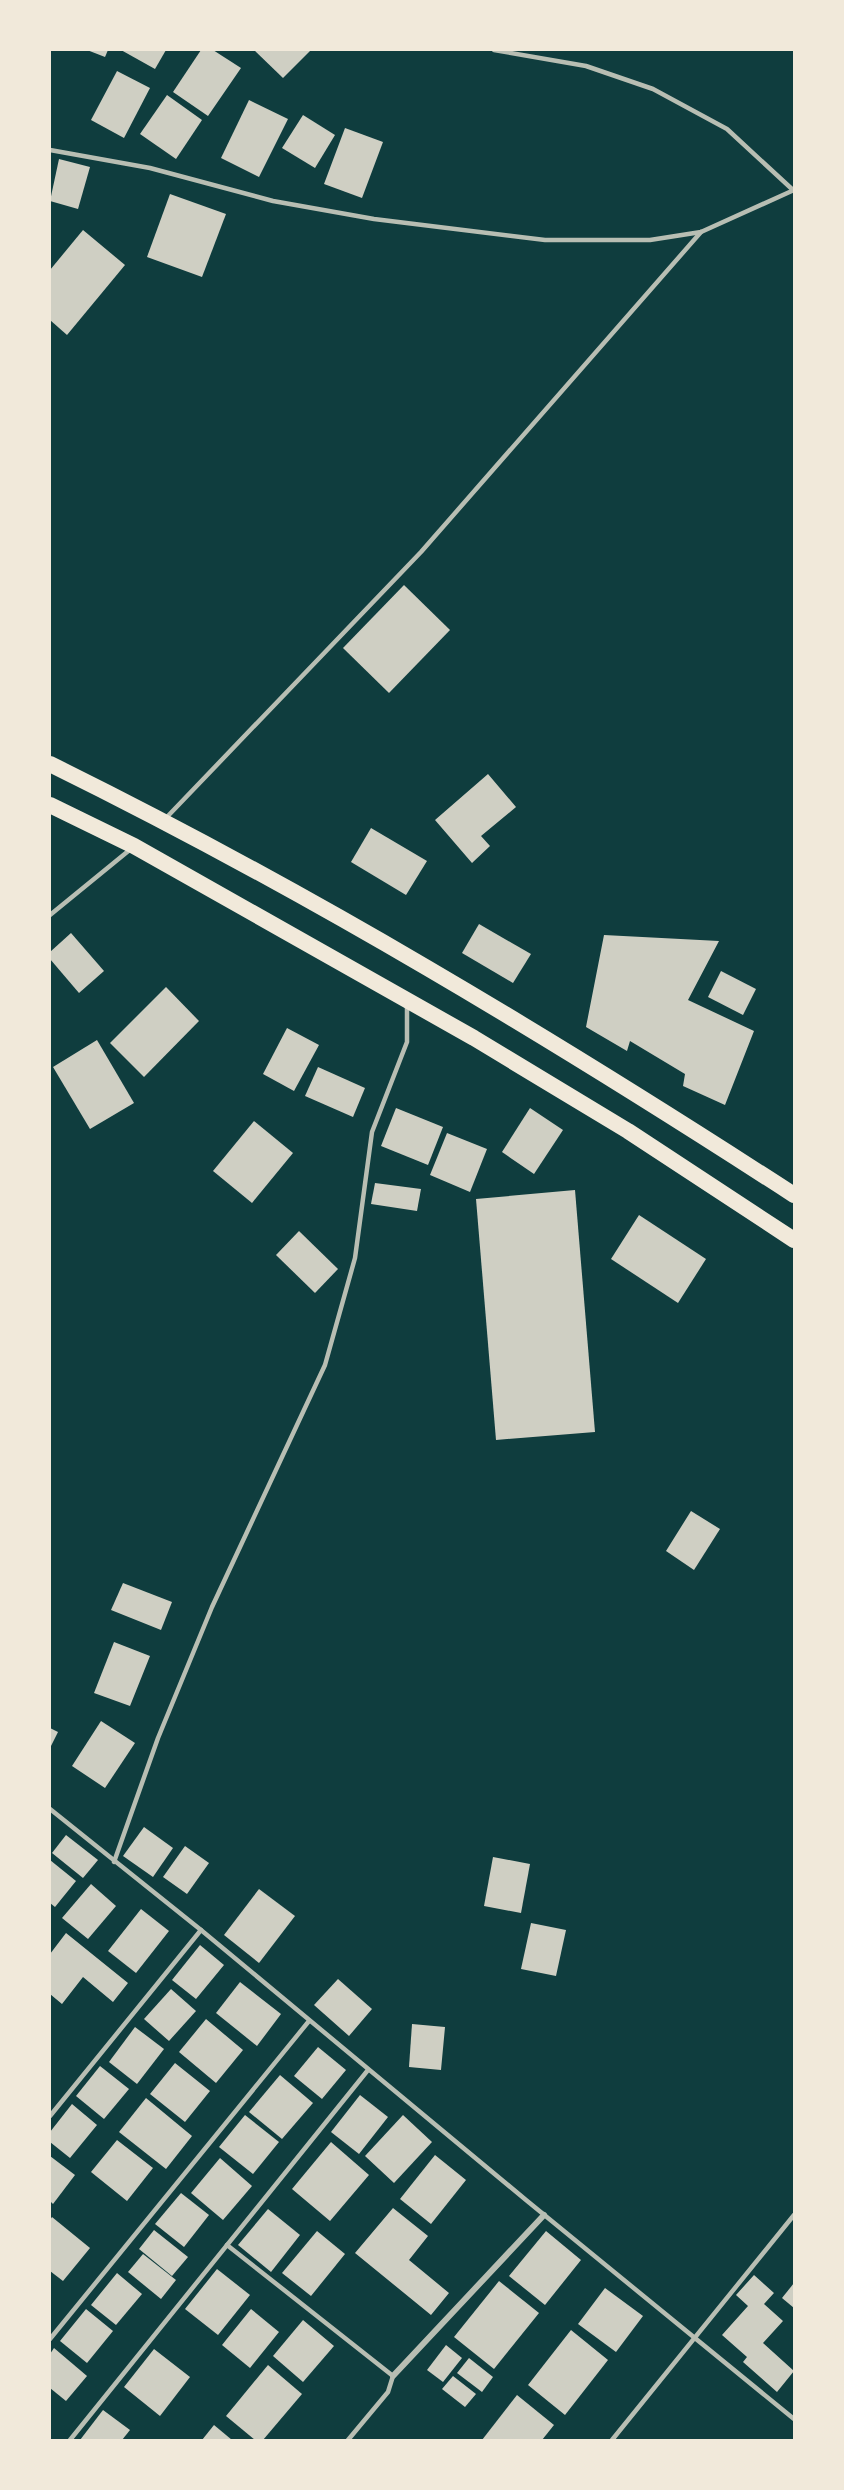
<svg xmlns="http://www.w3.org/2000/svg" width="844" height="2490" font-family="Overpass,sans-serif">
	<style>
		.building { fill: #cfcfc3 }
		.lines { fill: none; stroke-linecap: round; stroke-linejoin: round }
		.service { stroke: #b8beb3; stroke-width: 4.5 }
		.minor { stroke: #b8beb3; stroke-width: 6 }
		.trunk { stroke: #f1e9da; stroke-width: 16 }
	</style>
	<rect width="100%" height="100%" fill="#0f3d3e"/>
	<g class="building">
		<path d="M87 50H108L105 57Z"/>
		<path d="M121 50H166L155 69Z"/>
		<path d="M201 50H213L241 68 208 116 173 92Z"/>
		<path d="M254 50H311L283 78Z"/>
		<path d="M117 71 150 88 124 138 91 120Z"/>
		<path d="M167 95 202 120 176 159 140 134Z"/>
		<path d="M249 100 288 119 259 177 221 158Z"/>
		<path d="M303 115 335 135 315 168 282 148Z"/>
		<path d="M345 128 383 142 362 198 324 184Z"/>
		<path d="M59 159 90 167 78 209 50 201Z"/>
		<path d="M170 194 226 214 202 277 147 257Z"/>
		<path d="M83 230 125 265 67 335 50 320V270Z"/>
		<path d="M404 585 450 630 389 693 343 648Z"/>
		<path d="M488 774 516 807 481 836 490 846 472 863 435 820Z"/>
		<path d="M371 828 427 861 406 895 351 862Z"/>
		<path d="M479 924 531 954 513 983 462 953Z"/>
		<path d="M71 933 104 971 79 993 50 959V952Z"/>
		<path d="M604 935 719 941 688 1000 754 1031 725 1105 683 1086 685 1074 630 1041 627 1051 586 1027Z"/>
		<path d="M721 971 756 989 743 1015 708 997Z"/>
		<path d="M166 987 199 1021 144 1077 110 1043Z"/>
		<path d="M287 1028 319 1045 294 1091 263 1074Z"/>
		<path d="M97 1040 134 1103 90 1129 53 1067Z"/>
		<path d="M318 1067 365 1088 353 1117 305 1096Z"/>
		<path d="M396 1108 443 1127 428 1165 381 1146Z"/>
		<path d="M530 1108 563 1130 534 1174 502 1152Z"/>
		<path d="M254 1121 293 1153 252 1203 213 1171Z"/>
		<path d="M447 1133 487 1149 470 1192 430 1175Z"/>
		<path d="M375 1183 421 1189 417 1211 371 1204Z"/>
		<path d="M575 1190 595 1432 496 1440 476 1199Z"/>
		<path d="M639 1215 706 1259 678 1303 611 1259Z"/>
		<path d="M299 1231 338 1269 315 1293 276 1255Z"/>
		<path d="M691 1511 720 1529 694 1570 666 1551Z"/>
		<path d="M123 1583 172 1602 161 1630 111 1610Z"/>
		<path d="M114 1642 150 1656 130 1706 94 1693Z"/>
		<path d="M101 1721 135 1743 105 1788 72 1766Z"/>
		<path d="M50 1728 58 1732 50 1748Z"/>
		<path d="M144 1827 173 1848 153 1877 123 1856Z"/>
		<path d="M66 1835 98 1860 83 1878 52 1853Z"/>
		<path d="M185 1846 209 1863 187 1894 163 1877Z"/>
		<path d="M493 1857 530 1864 521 1913 484 1906Z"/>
		<path d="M50 1860 76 1881 55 1907 50 1903Z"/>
		<path d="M91 1884 116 1906 88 1939 62 1918Z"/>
		<path d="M259 1889 295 1916 259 1963 224 1935Z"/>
		<path d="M141 1909 169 1931 136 1973 108 1951Z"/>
		<path d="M531 1923 566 1930 556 1976 521 1969Z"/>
		<path d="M66 1933 128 1983 113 2002 83 1977 62 2004 50 1994V1954Z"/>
		<path d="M200 1945 224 1965 196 1999 172 1980Z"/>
		<path d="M338 1979 372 2009 349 2036 314 2005Z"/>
		<path d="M240 1982 281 2014 257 2046 216 2013Z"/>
		<path d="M171 1989 196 2011 169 2041 144 2019Z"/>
		<path d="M206 2019 243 2050 216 2083 179 2052Z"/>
		<path d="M412 2024 445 2027 441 2070 409 2067Z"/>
		<path d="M135 2027 164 2049 137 2084 109 2062Z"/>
		<path d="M318 2047 346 2070 322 2099 294 2076Z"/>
		<path d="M175 2063 210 2091 185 2122 150 2094Z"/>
		<path d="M100 2066 129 2089 104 2119 76 2096Z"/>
		<path d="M280 2075 313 2103 282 2139 249 2112Z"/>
		<path d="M360 2095 388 2117 359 2154 331 2132Z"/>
		<path d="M146 2098 192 2136 166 2169 119 2132Z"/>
		<path d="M72 2104 97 2125 70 2158 50 2142V2132Z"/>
		<path d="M245 2115 279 2142 253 2174 219 2147Z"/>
		<path d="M403 2115 432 2142 394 2183 365 2156Z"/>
		<path d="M117 2140 153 2168 127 2201 91 2172Z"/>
		<path d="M331 2142 369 2175 330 2221 292 2189Z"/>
		<path d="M435 2155 466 2180 431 2224 400 2199Z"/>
		<path d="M50 2156 75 2175 53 2204 50 2201Z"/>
		<path d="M220 2158 252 2186 223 2220 191 2193Z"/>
		<path d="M181 2193 209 2215 184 2247 155 2224Z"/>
		<path d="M393 2208 428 2236 409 2260 449 2293 431 2315 355 2253Z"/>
		<path d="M268 2209 300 2235 271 2272 238 2245Z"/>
		<path d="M52 2217 90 2248 63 2281 50 2271V2220Z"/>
		<path d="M154 2230 188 2257 172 2276 139 2249Z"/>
		<path d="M317 2231 345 2254 311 2296 282 2273Z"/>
		<path d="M546 2231 581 2260 545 2305 509 2276Z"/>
		<path d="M143 2254 176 2280 161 2299 128 2272Z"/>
		<path d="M217 2269 250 2295 218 2335 185 2309Z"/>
		<path d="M117 2273 142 2294 116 2325 91 2305Z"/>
		<path d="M754 2275 774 2293 764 2304 783 2321 763 2343 794 2371 777 2392 743 2362 747 2357 722 2335 748 2306 736 2295Z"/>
		<path d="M499 2281 539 2313 494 2369 454 2337Z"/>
		<path d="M794 2283V2308L782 2298Z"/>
		<path d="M605 2288 643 2316 616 2352 578 2324Z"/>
		<path d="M86 2309 113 2331 87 2363 60 2341Z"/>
		<path d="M251 2309 279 2332 250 2368 222 2345Z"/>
		<path d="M303 2320 334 2346 303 2382 273 2356Z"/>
		<path d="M571 2330 608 2360 565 2415 528 2385Z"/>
		<path d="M446 2345 462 2358 443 2382 427 2370Z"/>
		<path d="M54 2348 87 2376 66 2401 50 2388V2354Z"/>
		<path d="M154 2349 190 2377 160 2416 124 2387Z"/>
		<path d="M469 2358 493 2377 482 2392 457 2373Z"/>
		<path d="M268 2365 302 2394 263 2440H255L226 2416Z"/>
		<path d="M453 2376 476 2394 465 2407 442 2389Z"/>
		<path d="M517 2395 554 2425 542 2440H482Z"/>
		<path d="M103 2410 130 2430 122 2440H80Z"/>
		<path d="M214 2425 232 2440H202Z"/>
	</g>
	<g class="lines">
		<g class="service">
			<path d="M494 50 586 66 653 89 727 129 793 190"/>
			<path d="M50 150 150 168 273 201 374 219 545 240H650L701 232 794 190"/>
			<path d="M166 818 421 552 701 232"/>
			<path d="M50 915 132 848"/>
			<path d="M50 1809 201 1930 526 2200 794 2419"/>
			<path d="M114 1862 158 1738 212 1607 325 1365 355 1258 372 1132 407 1042V1004"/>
			<path d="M50 2116 201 1930"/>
			<path d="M227 2245 393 2376 388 2392 348 2440"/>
			<path d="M50 2339 309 2021"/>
			<path d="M70 2440 368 2070"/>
			<path d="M612 2440 794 2215"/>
		</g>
		<path class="minor" d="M393 2376 544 2215"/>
		<g class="trunk">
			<path d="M50 764C308 891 553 1039 794 1195"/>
			<path d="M50 805 134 846 474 1038 628 1131 794 1240"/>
		</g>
	</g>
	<rect width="844" height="2490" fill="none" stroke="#f1e9da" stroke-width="102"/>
</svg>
